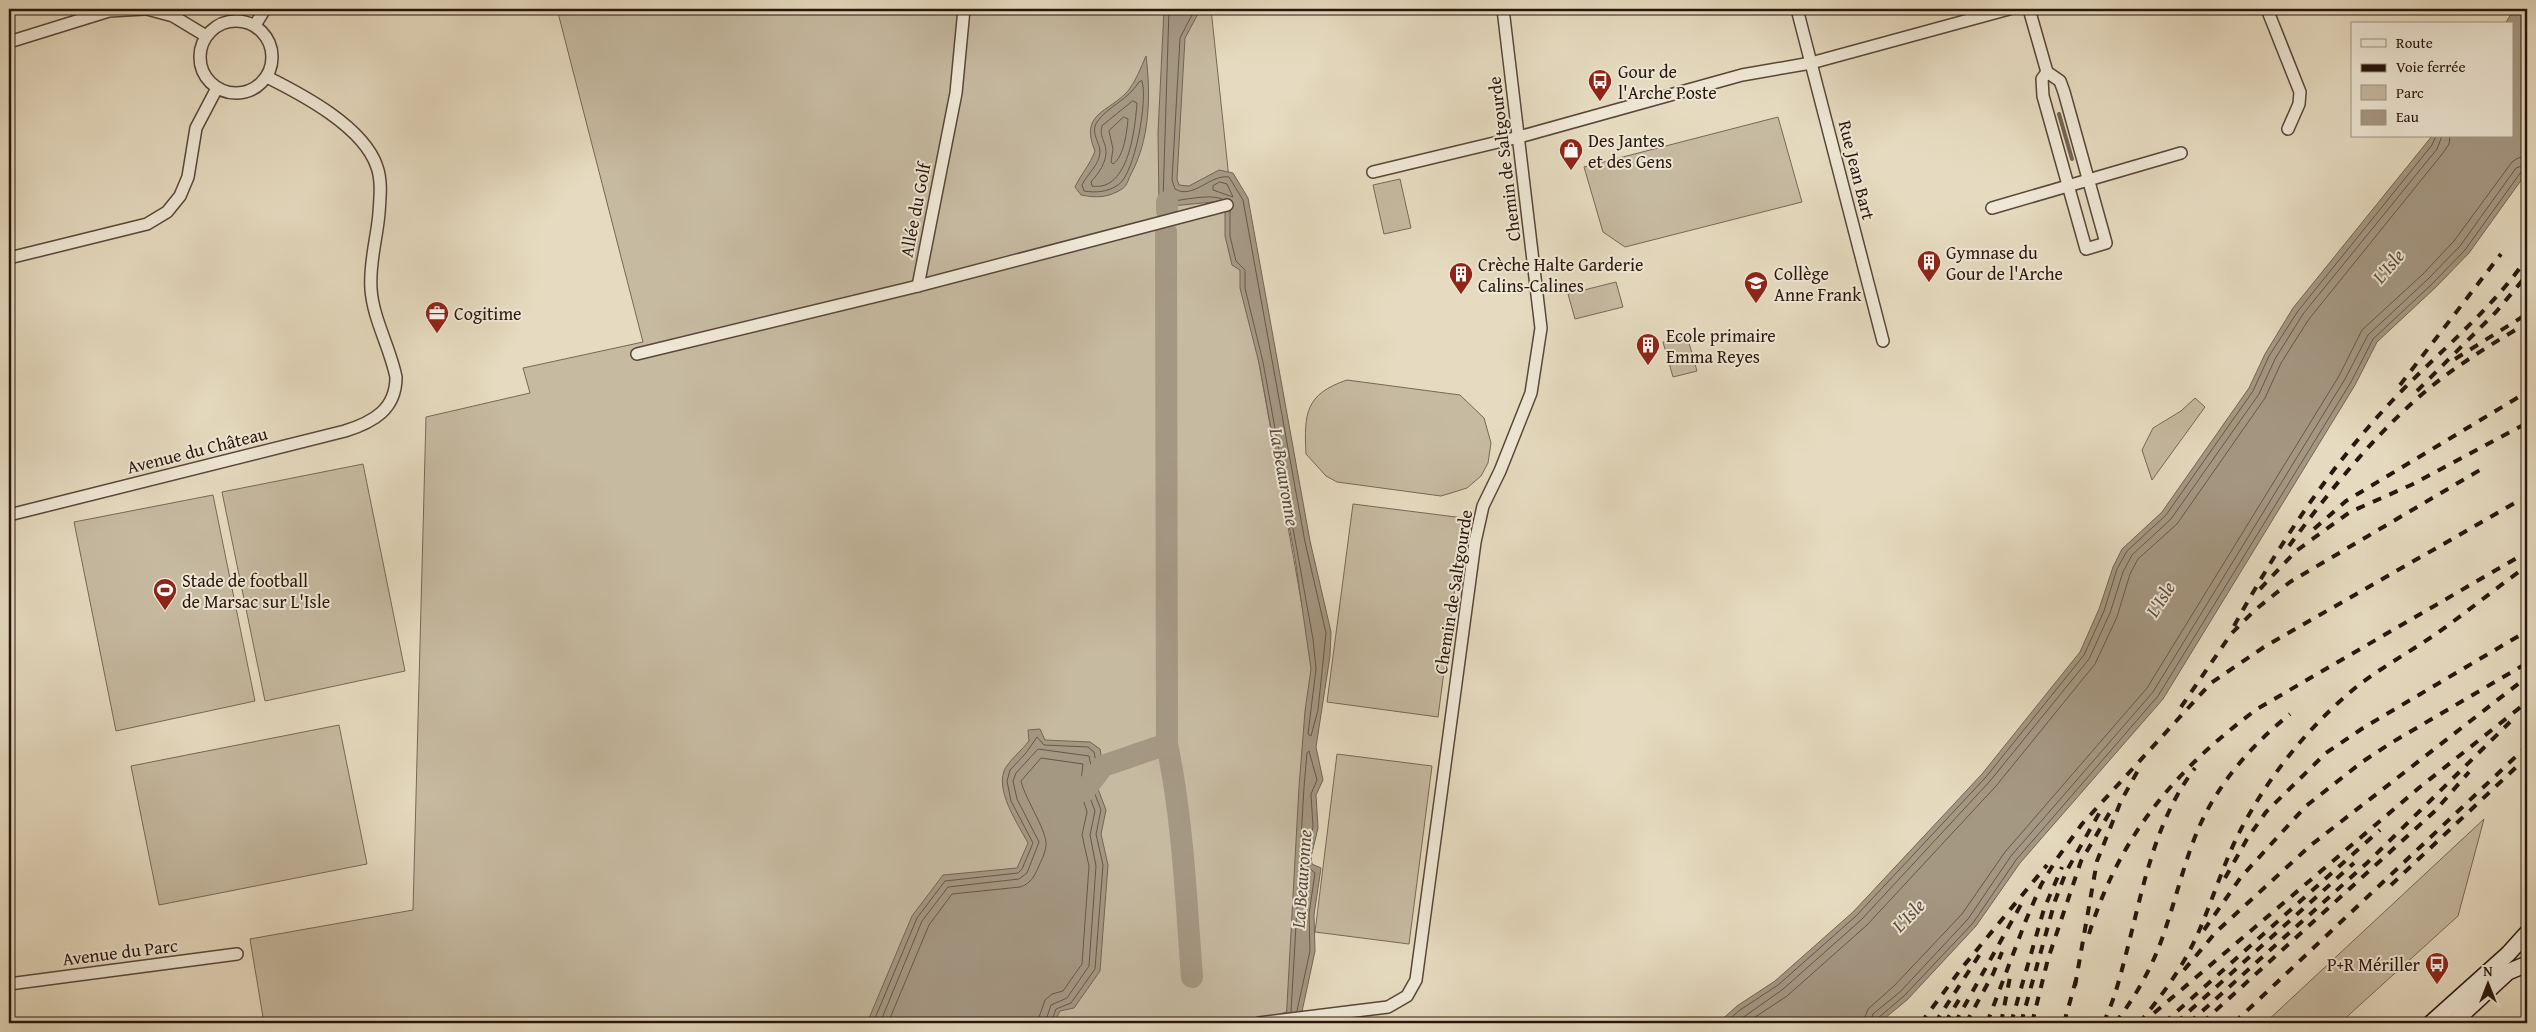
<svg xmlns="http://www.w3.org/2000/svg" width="2536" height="1032" font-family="'Gentium Book Plus',serif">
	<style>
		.green { fill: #c6baa1; stroke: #776856 }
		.water { fill: #a59883; stroke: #736453 }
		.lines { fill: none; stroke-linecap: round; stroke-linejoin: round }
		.shore { stroke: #665748; stroke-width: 1 }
		.stream { stroke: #736453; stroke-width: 4 }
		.river { stroke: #a59883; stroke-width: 22 }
		.street-casing { stroke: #584739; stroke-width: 14 }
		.secondary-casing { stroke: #28160c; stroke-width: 18 }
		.street { stroke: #efe8d6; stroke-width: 11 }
		.secondary { stroke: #efe8d6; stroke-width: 15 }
		.rail { stroke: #28160c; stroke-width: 4; stroke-dasharray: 9 9; stroke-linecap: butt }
		.labels { text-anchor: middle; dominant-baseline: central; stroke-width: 4; stroke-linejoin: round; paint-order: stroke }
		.poi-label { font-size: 18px; fill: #28160c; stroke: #efe8d6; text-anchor: start }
		.street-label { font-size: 18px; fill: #28160c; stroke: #efe8d6 }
		.water-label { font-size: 19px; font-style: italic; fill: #5a4a3c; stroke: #efe8d6 }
	</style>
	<rect width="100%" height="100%" fill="#e6dbc0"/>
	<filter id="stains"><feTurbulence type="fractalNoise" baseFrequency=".004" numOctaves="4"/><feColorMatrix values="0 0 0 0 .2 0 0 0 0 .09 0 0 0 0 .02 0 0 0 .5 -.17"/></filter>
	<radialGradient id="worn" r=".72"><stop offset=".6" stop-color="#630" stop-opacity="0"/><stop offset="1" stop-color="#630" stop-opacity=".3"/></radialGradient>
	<g class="green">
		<path d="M557 9H1211L1233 216 1312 662 1290 1011 1249 1023H264L250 939 413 910 426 417 530 393 523 368 643 342Z"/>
		<path d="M1778 117 1802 202 1625 247 1603 232 1584 167Z"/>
		<path d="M1400 179 1411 228 1384 234 1373 185Z"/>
		<path d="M1616 282 1623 307 1575 319 1568 294Z"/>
		<path d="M1687 336 1697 371 1673 377 1663 342Z"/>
		<path d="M1347 380 1460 395 1484 418 1491 443 1488 463 1481 476 1467 488 1451 493 1441 496 1337 482 1326 476 1306 454C1304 414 1305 394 1347 380Z"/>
		<path d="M2195 398 2205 407 2152 480 2142 450 2153 428 2181 411Z"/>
		<path d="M363 464 405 671 265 701 222 492Z"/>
		<path d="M213 495 255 701 116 731 74 522Z"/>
		<path d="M1353 504 1464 518 1438 717 1327 702Z"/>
		<path d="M339 725 367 864 159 905 131 766Z"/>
		<path d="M1337 754 1432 766 1409 944 1315 932Z"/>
		<path d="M2484 819 2458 916 2340 1023H2265Z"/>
	</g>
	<g class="water">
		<path d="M1164 9 1200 10 1185 38 1177 179 1179 185 1189 186 1219 170 1233 173 1248 198 1310 541 1331 632 1330 656 1316 747 1323 780 1316 795 1318 828 1311 857 1312 864 1321 868 1314 915 1315 951 1300 1021 1286 1023 1299 787 1305 711 1311 669 1295 558 1259 363 1240 288V270L1232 265 1225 236V207L1218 202H1212L1162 207 1159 205 1158 133Z"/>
		<path d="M2514 9H2527V172L2469 253 2436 287 2377 342 2355 385 2163 699 2020 863 1976 926 1907 1000 1879 1023H1718L1737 1006 1775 981 1853 912 1982 774 2080 652 2099 609 2113 567 2122 549 2162 512 2249 388 2265 354 2293 308 2432 136H2512V24H2505Z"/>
		<path d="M1146 56C1151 96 1150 140 1130 176 1128 181 1126 187 1122 189 1108 198 1096 198 1081 195L1075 187C1081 174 1090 165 1095 151 1079 113 1108 113 1128 91 1136 81 1141 67 1146 56Z"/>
		<path d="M1040 729 1045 740 1090 742 1100 749 1103 766 1098 789 1106 810 1101 834 1108 865 1100 971 1074 1008 1060 1011 1054 1023H867L912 916 943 875 1017 868 1028 843C1018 824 993 788 1006 767 1012 758 1022 750 1029 741L1028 730Z"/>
	</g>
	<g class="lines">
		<g class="shore">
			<path d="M1169 9 1163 200 1166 202C1179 201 1211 193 1222 199"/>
			<path d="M1195 9 1180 38 1172 180 1175 189C1193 200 1210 174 1229 177L1243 200 1305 542 1326 633 1318 710 1311 736 1308 734 1316 669 1313 639 1263 362 1245 288V270L1236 261 1230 236V211"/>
			<path d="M1142 81C1148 100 1135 174 1118 185 1107 192 1097 193 1084 191L1082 185C1087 174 1099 166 1100 152 1100 142 1090 133 1097 122 1108 106 1127 101 1139 82Z"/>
			<path d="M1133 101 1137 103C1135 128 1129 192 1092 186L1091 182C1098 174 1107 162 1106 150 1105 141 1099 136 1102 126Z"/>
			<path d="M1124 117 1128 119C1127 131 1124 157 1113 164L1111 162 1113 149 1109 131Z"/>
			<path d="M1220 182 1227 184 1233 197 1213 190V186Z"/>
			<path d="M1291 1012 1304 787 1307 753 1309 751 1317 780 1311 794 1313 827 1306 858 1307 866 1315 873 1309 914 1310 951 1297 1011"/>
			<path d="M873 1023 917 918 945 881 1018 873 1022 869 1033 843 1011 801 1007 781 1010 770 1026 753 1037 737 1044 745 1088 747 1094 752 1097 766 1093 789 1101 810 1096 834 1103 865 1095 969 1071 1003 1056 1009 1051 1023"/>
			<path d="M880 1023 922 921 948 887 1019 879 1027 873 1039 842 1017 799 1013 781 1016 773 1038 749 1089 756 1091 766 1087 790 1095 811 1090 835 1096 866 1089 966 1067 998 1051 1005 1045 1023"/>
			<path d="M888 1023 929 925 952 894 1020 887C1030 884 1034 877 1038 868 1041 861 1045 854 1046 846 1048 832 1025 799 1021 781L1041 758 1083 764 1080 789 1087 812 1082 835 1089 866 1082 964 1063 991 1052 994 1045 1000 1037 1023"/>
			<path d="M1725 1023 1740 1010 1778 985 1856 916 1986 777 2084 655 2104 611 2117 569 2127 551 2166 515 2253 391 2269 356 2298 311 2432 145 2436 136"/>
			<path d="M1735 1023 1782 990 1861 920 1990 781 2089 659 2110 613 2123 572 2132 555 2171 519 2259 394 2275 359 2303 314 2437 149 2442 136"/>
			<path d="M1746 1023 1787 996 1867 925 1996 786 2095 664 2117 617 2130 574 2138 559 2177 524 2265 398 2281 363 2309 319 2443 153 2449 144 2450 136"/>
			<path d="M1863 1023 1868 1009 1894 986 1962 914 2005 852 2147 688 2339 376 2362 330 2423 274 2454 241 2512 162 2518 158 2527 156"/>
			<path d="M1870 1023 1873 1014 1900 992 1968 919 2011 856 2153 692 2345 379 2368 335 2428 279 2460 246 2516 168 2527 164"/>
			<path d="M1877 1023 1878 1018 1904 996 1973 923 2016 860 2158 696 2351 382 2373 339 2432 284 2465 250 2521 172 2527 170"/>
		</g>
		<path class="stream" d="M2059 114 2072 159"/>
		<g class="river">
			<path d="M1167 211V202"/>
			<path d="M1167 744C1183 821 1186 899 1192 977"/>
			<path d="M1084 791 1103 766 1167 744 1166 232"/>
		</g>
		<g class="street-casing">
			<g id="street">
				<path d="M147 9 173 16 206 36"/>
				<path d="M1797 9 1883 341"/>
				<path d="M2029 9 2047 72"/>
				<path d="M2267 9 2300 92 2299 104 2288 129"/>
				<circle cx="236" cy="57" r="36"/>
				<path d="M255 25 265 9"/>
				<path d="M9 42 109 11 144 9"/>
				<path d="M2047 72 2060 81 2064 92 2106 243 2086 249 2043 96 2042 79Z"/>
				<path d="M1373 172 1519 137 1742 75 1811 63 2009 9"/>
				<path d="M1992 208 2181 153"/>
				<path d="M9 258 147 224 167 212 180 196 188 177 196 128 217 88"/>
				<path d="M918 286 956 93 964 9"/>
				<path d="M637 354 918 286 1227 205"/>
				<path d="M9 515 345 431C374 422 396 409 396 377 390 347 373 319 371 289 369 263 377 238 379 213 380 198 382 181 377 167 364 127 303 95 267 77"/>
				<path d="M9 984 237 954"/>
				<path d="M1259 1023 1388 1007 1407 996 1416 980 1475 542 1483 506 1500 471 1531 393 1541 328 1503 9"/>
			</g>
		</g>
		<g class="secondary-casing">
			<g id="secondary">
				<path d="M2431 1023 2508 954 2527 933"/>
				<path d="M2453 1023 2508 972 2527 964"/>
			</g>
		</g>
		<use href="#street" class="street"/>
		<use href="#secondary" class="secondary"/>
		<g class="rail">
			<path d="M2455 359 2527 314"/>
			<path d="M2400 385 2501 254"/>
			<path d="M2417 391 2496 312 2527 275"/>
			<path d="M2314 529 2346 501 2527 392"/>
			<path d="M2289 546C2328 493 2370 440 2420 396 2452 368 2490 345 2527 323"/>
			<path d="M2260 589 2296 551 2350 512 2411 485 2527 423"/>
			<path d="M2234 626C2278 546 2329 468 2391 402 2436 354 2490 312 2527 258"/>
			<path d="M2181 707 2231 634 2255 610 2290 582 2485 467"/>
			<path d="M2225 878 2247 839 2266 812 2326 753 2363 728 2527 631"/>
			<path d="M2391 885 2527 757"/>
			<path d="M2204 930 2241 877 2306 806 2362 762 2391 743 2527 663"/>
			<path d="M2089 934C2120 835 2175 770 2257 709L2527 552"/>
			<path d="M2184 970 2216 932 2311 845 2527 677"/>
			<path d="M2075 986 2097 861 2121 801 2141 765"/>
			<path d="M2154 1013 2420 787 2527 702"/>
			<path d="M1921 1023 1961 969 2047 865"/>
			<path d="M1935 1023 1980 954"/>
			<path d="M1945 1023 1963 993"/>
			<path d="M1955 1023 2023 901"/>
			<path d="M1966 1023 1993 974 2002 952"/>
			<path d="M1987 1023 2026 920 2041 885 2056 860 2082 824 2211 683 2264 647 2527 496"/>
			<path d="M2001 1023 2011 972"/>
			<path d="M2011 1023 2044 909 2062 867"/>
			<path d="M2021 1023 2055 901 2066 872 2101 810"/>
			<path d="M2032 1023 2048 959 2081 861 2110 812"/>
			<path d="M2064 1023 2076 980"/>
			<path d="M2103 1023C2114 1002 2120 977 2126 954 2143 889 2154 822 2195 768"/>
			<path d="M2115 1023C2137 995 2154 964 2165 930 2177 895 2185 859 2200 825 2220 781 2253 744 2290 714"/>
			<path d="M2139 1023C2162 996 2185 964 2199 931 2215 894 2226 855 2246 820 2274 769 2314 721 2360 684 2384 666 2411 651 2436 634 2467 612 2496 588 2527 566"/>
			<path d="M2164 1023 2380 830"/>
			<path d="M2176 1023 2354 863"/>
			<path d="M2189 1023 2367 863 2510 722"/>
			<path d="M2202 1023 2435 811 2469 772"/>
			<path d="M2234 1023 2527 746"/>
		</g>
	</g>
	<defs>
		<g id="bus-pin" transform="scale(1.25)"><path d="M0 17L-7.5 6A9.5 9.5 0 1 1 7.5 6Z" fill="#8f2418" stroke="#efe8d6"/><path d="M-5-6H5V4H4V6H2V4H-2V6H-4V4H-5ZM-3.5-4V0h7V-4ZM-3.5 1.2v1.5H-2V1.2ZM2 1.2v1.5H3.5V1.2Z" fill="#fff"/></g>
		<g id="shop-pin" transform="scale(1.25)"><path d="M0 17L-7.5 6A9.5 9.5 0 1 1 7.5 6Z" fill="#8f2418" stroke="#efe8d6"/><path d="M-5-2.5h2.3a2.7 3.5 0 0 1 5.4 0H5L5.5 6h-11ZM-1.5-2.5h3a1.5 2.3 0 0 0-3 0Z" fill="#fff"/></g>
		<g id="building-pin" transform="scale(1.25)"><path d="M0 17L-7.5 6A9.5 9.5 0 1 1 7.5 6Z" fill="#8f2418" stroke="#efe8d6"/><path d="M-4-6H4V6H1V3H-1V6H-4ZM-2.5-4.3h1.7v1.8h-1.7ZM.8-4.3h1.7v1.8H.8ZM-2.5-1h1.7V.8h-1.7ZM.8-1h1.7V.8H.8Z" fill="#fff"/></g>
		<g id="school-pin" transform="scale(1.25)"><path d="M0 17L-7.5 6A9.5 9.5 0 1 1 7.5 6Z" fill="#8f2418" stroke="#efe8d6"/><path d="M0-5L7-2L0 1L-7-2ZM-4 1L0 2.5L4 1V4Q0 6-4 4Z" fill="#fff"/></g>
		<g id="office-pin" transform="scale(1.25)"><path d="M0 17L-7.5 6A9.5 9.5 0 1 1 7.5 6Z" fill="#8f2418" stroke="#efe8d6"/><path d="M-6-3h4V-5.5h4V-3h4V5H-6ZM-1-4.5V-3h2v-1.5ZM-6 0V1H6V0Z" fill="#fff"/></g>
		<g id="stadium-pin" transform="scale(1.25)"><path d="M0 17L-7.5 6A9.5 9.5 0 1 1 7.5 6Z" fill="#8f2418" stroke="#efe8d6"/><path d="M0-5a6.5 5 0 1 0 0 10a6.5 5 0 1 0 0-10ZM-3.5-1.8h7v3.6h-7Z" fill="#fff"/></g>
	</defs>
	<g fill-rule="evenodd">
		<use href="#bus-pin" x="1600" y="81"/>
		<use href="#shop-pin" x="1571" y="150"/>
		<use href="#building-pin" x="1929" y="262"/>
		<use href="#building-pin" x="1461" y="274"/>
		<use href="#school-pin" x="1756" y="283"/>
		<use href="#office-pin" x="437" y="313"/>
		<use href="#building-pin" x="1648" y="345"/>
		<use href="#stadium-pin" x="165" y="590"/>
		<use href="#bus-pin" x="2437" y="964"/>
	</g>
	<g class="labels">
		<g class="poi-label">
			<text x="1618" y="71">Gour de<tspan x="1618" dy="21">l'Arche Poste</tspan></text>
			<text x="1588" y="140">Des Jantes<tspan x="1588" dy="21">et des Gens</tspan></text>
			<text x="1946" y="252">Gymnase du<tspan x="1946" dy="21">Gour de l'Arche</tspan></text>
			<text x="1478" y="264">Crèche Halte Garderie<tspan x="1478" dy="21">Calins-Calines</tspan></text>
			<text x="1774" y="273">Collège<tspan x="1774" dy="21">Anne Frank</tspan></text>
			<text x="454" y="313">Cogitime</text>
			<text x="1666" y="335">Ecole primaire<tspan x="1666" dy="21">Emma Reyes</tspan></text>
			<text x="182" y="580">Stade de football<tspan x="182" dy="21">de Marsac sur L'Isle</tspan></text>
			<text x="2420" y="964" text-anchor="end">P+R Mériller</text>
		</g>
		<g class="street-label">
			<text transform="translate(1504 159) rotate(-97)">Chemin de Saltgourde</text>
			<text transform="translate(1857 170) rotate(76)">Rue Jean Bart</text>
			<text transform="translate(915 210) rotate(-79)">Allée du Golf</text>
			<text transform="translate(197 450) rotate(-14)">Avenue du Château</text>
			<text transform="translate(1453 592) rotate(-81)">Chemin de Saltgourde</text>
			<text transform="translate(120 952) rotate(-7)">Avenue du Parc</text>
		</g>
		<g class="water-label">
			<text transform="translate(2388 266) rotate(-50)">L'Isle</text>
			<text transform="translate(1285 477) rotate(80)">La Beauronne</text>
			<text transform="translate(2160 599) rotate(-58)">L'Isle</text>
			<text transform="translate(1301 879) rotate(-86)">La Beauronne</text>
			<text transform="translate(1908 915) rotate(-46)">L'Isle</text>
		</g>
	</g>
	<rect width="2536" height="1032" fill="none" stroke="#e6dbc0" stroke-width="30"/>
	<rect x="10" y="10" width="2516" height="1012" fill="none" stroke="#28160c" stroke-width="2.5"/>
	<rect x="15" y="15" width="2506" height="1002" fill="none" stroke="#28160c"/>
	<rect x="2351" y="22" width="162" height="115" fill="#efe8d6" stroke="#9f9485"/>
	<rect x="2361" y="39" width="25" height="8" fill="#efe8d6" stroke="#9f9485"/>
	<text x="2396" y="48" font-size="15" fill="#28160c">Route</text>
	<rect x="2361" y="64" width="25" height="8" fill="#28160c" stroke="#9f9485"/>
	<text x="2396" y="72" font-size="15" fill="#28160c">Voie ferrée</text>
	<rect x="2361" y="85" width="25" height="15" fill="#c6baa1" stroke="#9f9485"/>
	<text x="2396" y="98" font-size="15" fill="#28160c">Parc</text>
	<rect x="2361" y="110" width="25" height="15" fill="#a59883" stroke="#9f9485"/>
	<text x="2396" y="122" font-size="15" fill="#28160c">Eau</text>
	<g transform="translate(2488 984)" stroke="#efe8d6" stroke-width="4" paint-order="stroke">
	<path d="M0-4L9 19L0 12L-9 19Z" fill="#28160c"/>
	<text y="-8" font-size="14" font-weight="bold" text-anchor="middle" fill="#28160c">N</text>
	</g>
	<rect width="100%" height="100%" filter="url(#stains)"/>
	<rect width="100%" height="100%" fill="url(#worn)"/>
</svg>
